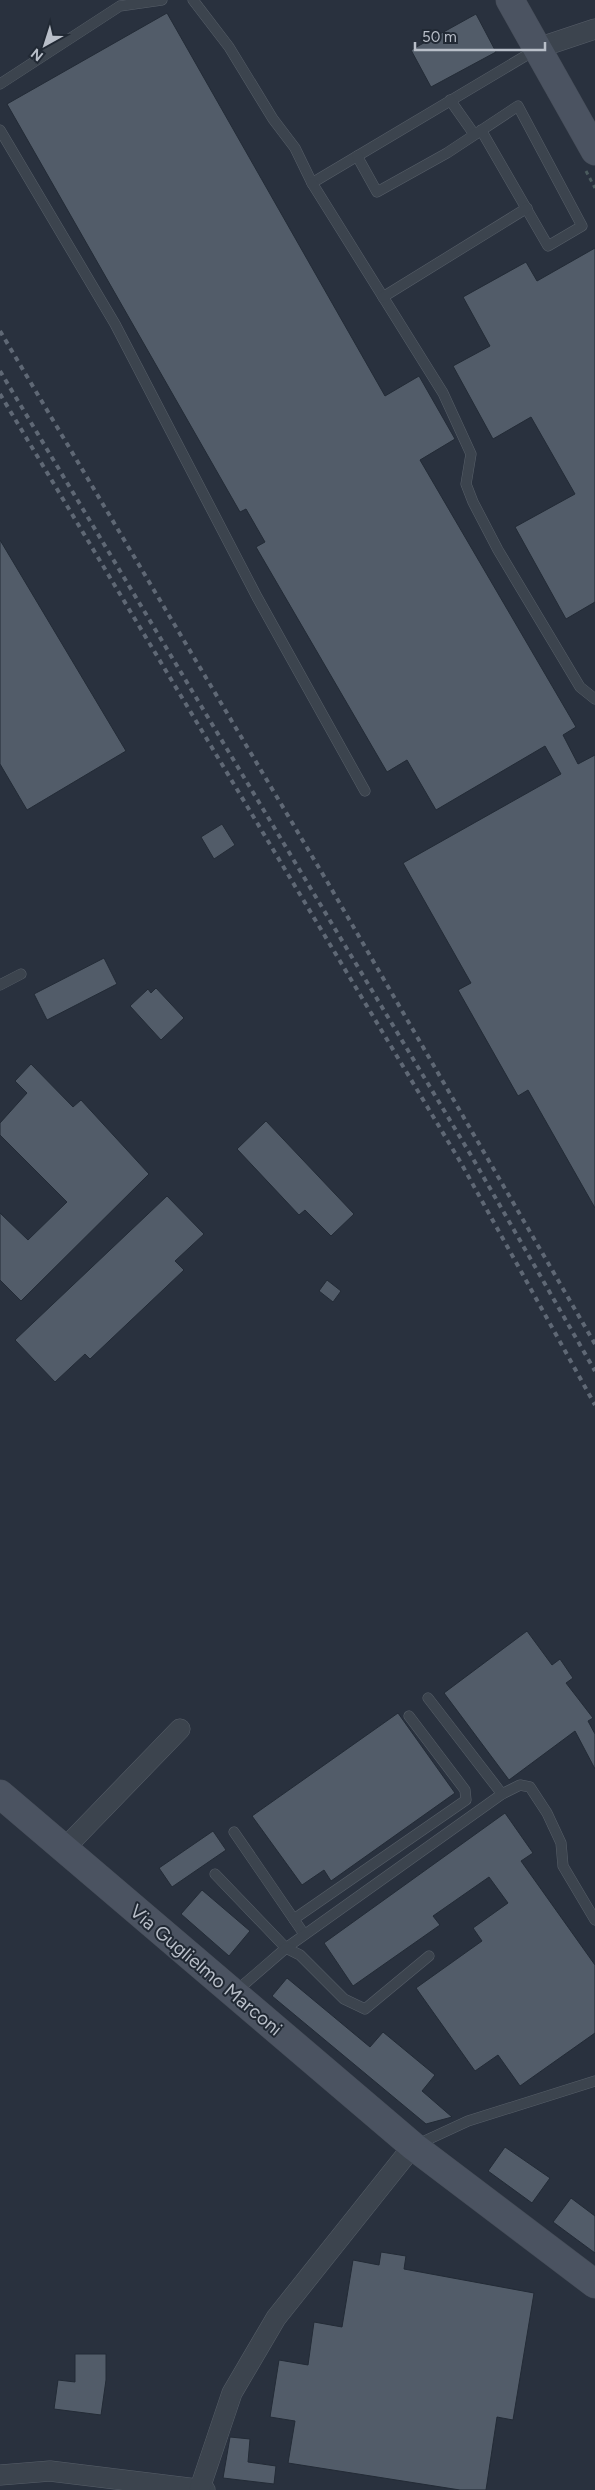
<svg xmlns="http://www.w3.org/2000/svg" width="595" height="2490" font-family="Figtree,sans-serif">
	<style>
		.building { fill: #525c69; stroke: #232b36 }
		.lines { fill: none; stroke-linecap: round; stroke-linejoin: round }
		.lane-casing { stroke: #575f69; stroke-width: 11 }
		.street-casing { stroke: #575f69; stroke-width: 21 }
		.secondary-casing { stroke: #464d58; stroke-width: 29 }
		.path { stroke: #4b5b5e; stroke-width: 3; stroke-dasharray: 4 4; stroke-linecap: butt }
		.lane { stroke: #3c444e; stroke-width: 10 }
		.street { stroke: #3c444e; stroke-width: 20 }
		.secondary { stroke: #4b5361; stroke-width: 28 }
		.rail { stroke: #5f6875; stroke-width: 4; stroke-dasharray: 5 5; stroke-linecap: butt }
		.labels { text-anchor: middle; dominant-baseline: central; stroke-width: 4; stroke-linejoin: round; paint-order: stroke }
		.street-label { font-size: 19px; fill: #b9bfc9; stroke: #212934 }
	</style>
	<rect width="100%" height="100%" fill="#29313e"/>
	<g class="building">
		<path d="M167 13 385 396 419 376 455 439 420 460 576 727 563 735 578 764 595 755V1208L528 1090 518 1096 458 990 471 983 403 863 561 774 545 746 436 810 407 760 387 772 256 547 265 542 246 509 240 512 7 104Z"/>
		<path d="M476 14 496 52 431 87 411 50Z"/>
		<path d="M595 248V602L566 619 515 527 575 494 531 417 493 439 453 366 490 346 463 297 526 262 537 281Z"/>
		<path d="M0 540 126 751 27 810 0 764Z"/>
		<path d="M222 824 235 845 214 859 201 837Z"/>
		<path d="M104 958 117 984 47 1020 34 994Z"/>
		<path d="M156 988 184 1018 161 1040 130 1006 148 989 151 993Z"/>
		<path d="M31 1064 73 1107 81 1100 149 1174 21 1301 0 1280V1213L28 1240 67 1202 0 1135V1123L27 1093 15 1081Z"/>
		<path d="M266 1121 354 1214 331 1236 305 1210 299 1215 237 1149Z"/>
		<path d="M167 1196 204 1234 175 1261 184 1270 90 1359 85 1354 55 1382 15 1340Z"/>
		<path d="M327 1280 341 1291 333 1302 319 1291Z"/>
		<path d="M527 1631 552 1665 560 1659 573 1678 566 1683 593 1718 588 1721 595 1734V1769L575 1731 509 1780 444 1693Z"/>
		<path d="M398 1713 455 1793 331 1881 324 1870 302 1885 252 1816Z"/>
		<path d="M505 1813 533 1853 521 1861 595 1965V2033L520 2086 498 2055 475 2071 416 1988 482 1941 473 1928 508 1903 489 1877 433 1916 440 1925 353 1986 324 1943Z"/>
		<path d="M213 1831 226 1850 172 1887 159 1868Z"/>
		<path d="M202 1890 250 1931 229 1956 181 1914Z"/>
		<path d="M287 1978 370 2047 383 2032 435 2075 422 2091 452 2117 426 2124 272 1996Z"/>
		<path d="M505 2147 550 2178 532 2203 488 2171Z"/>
		<path d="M571 2198 595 2216V2253L553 2222Z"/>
		<path d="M381 2252 406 2256 404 2269 534 2293 513 2420 497 2417 486 2490H460L288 2463 295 2421 270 2417 279 2360 308 2365 314 2322 342 2327 353 2260 379 2265Z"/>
		<path d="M75 2354H106V2380L101 2415 54 2409 58 2380 75 2382Z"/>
		<path d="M230 2437 250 2439 248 2462 276 2466 274 2484 223 2478Z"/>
	</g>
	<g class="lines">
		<g class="lane-casing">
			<g id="lane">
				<path d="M193 0 229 47 273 119 295 148 312 183 537 49"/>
				<path d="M0 84 120 6 162 0"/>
				<path d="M450 100 474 134"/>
				<path d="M0 130 115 324 257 597 365 791"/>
				<path d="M357 156 377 192 447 153 518 106 582 226 548 246 481 130"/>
				<path d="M312 183 443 393 471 454 466 484 473 502 498 550 580 687 595 699"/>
				<path d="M383 297 527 208"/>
				<path d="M0 985 21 974"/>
				<path d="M428 1698 502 1794"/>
				<path d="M234 1832 304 1934"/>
				<path d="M215 1874 286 1948 502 1794 520 1785 530 1787 547 1813 561 1843 563 1866 595 1920"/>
				<path d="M294 1919 466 1800 465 1790 409 1716"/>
				<path d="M234 1993 286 1948 300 1955 344 1999 365 2009 429 1956"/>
				<path d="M416 2145 468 2121 595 2081"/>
			</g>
		</g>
		<g class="street-casing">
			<g id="street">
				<path d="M538 48 595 29"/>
				<path d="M64 1849 180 1729"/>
				<path d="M0 2475 50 2471 205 2490"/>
				<path d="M200 2488 232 2393 276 2318 413 2146"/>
			</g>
		</g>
		<g class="secondary-casing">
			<g id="secondary">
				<path d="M510 0 595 151"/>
				<path d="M0 1794 413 2146 595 2284"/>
			</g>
		</g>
		<path class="path" d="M586 171 595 188"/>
		<use href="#lane" class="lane"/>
		<use href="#street" class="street"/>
		<use href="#secondary" class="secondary"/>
		<g class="rail">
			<path d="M0 331 328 883 595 1344"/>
			<path d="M0 371 472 1157 595 1371"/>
			<path d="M0 394 461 1163 595 1405"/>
		</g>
	</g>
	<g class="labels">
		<g class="street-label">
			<text transform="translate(206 1970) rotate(40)">Via Guglielmo Marconi</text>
		</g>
	</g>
	<g transform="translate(45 45) rotate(219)" stroke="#212934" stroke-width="4" paint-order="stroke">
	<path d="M0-4L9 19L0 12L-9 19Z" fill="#b9bfc9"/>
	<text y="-8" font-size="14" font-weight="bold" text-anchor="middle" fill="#b9bfc9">N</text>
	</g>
	<path d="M415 42v8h130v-8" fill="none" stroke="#b9bfc9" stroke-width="2.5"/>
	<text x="422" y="42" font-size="15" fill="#b9bfc9" stroke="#212934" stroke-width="4" paint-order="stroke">50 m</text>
</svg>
